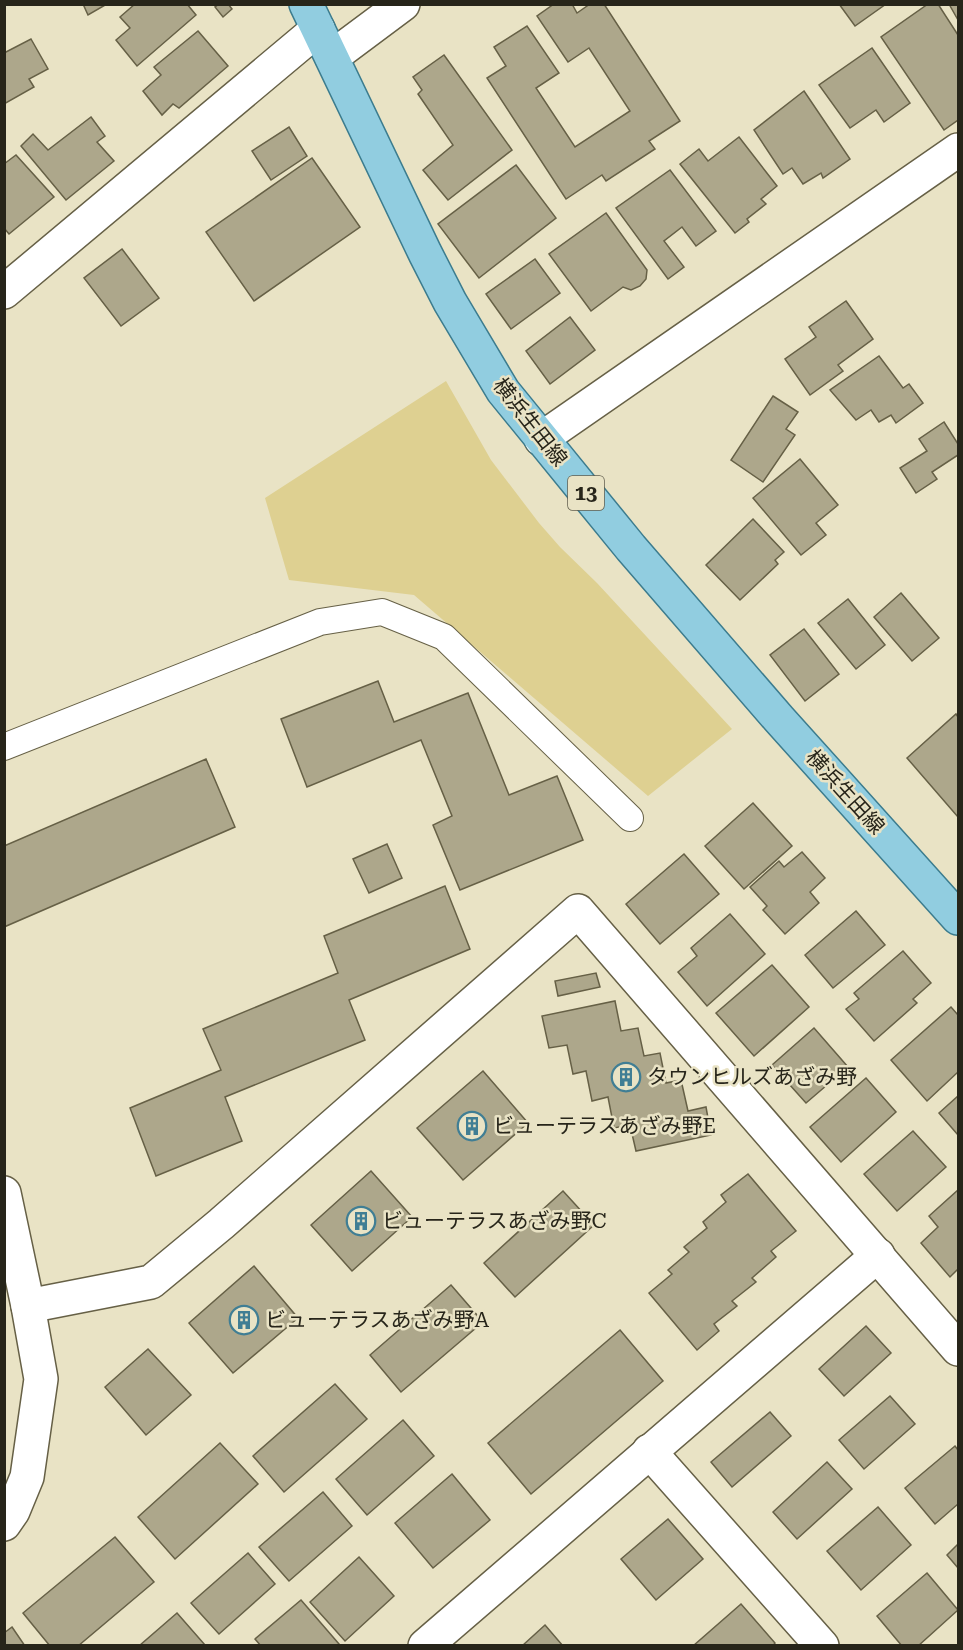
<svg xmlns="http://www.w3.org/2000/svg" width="963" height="1650" font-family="'Roboto Serif','Noto Sans JP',serif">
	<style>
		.green { fill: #ded091 }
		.building { fill: #ada78b; stroke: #666046; stroke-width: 1.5 }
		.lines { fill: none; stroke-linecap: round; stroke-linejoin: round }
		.lane-casing { stroke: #666046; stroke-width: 28 }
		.street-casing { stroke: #666046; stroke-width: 36 }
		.primary-casing { stroke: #3c7c8e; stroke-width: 36 }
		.lane { stroke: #fff; stroke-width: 26 }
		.street { stroke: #fff; stroke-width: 33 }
		.primary { stroke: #91cde0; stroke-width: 33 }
		.labels { text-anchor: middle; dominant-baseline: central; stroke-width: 5; stroke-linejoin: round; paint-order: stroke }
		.shield { fill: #e9e3c5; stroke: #615e4d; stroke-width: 1.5 }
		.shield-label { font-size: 20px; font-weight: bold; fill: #27251a }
		.street-label { font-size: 21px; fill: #27251a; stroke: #e9e3c5 }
		.poi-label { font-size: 21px; fill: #27251a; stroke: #e9e3c5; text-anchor: start }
	</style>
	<rect width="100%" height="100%" fill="#e9e3c5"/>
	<path class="green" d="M446 381 491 460 539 523 560 547 597 583 732 729 648 796 414 595 289 580 265 498Z"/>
	<g class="building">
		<path d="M83 4H107L88 15Z"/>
		<path d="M135 4H187L196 15 137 66 116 40 130 28 120 17Z"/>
		<path d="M219 4H228L232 9 223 17 215 7Z"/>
		<path d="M554 4H572L577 13 590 4H604L680 121 649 141 655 149 606 181 602 175 566 199 487 78 506 66 494 47 527 26 559 73 536 88 575 147 630 111 589 48 568 62 537 16Z"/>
		<path d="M839 4H886L855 26Z"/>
		<path d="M928 4H938L958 35V120L944 130 881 37Z"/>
		<path d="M949 4H958V20Z"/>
		<path d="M198 31 228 66 179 108 173 104 162 115 143 91 161 75 154 67Z"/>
		<path d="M31 39 48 69 29 79 34 87 4 104V53Z"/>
		<path d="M872 48 910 103 884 122 876 110 850 128 819 85Z"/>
		<path d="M444 55 512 150 448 200 423 170 453 145 418 94 422 90 413 77Z"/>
		<path d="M804 91 850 159 823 178 821 173 803 184 792 168 783 174 754 130Z"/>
		<path d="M91 117 105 136 97 142 114 161 66 200 21 146 33 134 48 150Z"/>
		<path d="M289 127 307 156 271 180 252 151Z"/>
		<path d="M739 137 777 186 761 199 766 204 747 219 749 222 735 233 680 164 699 149 708 161Z"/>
		<path d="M16 155 54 197 9 234 4 228V164Z"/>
		<path d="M312 158 360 227 254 301 206 232Z"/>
		<path d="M516 165 556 218 479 278 438 224Z"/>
		<path d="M670 170 716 231 696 246 682 227 664 241 684 267 668 279 616 208Z"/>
		<path d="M606 213 647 270 646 279 640 286 631 290 623 287 591 311 549 254Z"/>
		<path d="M122 249 159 298 121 326 84 278Z"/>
		<path d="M535 259 560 293 511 329 486 294Z"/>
		<path d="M846 301 873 339 838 365 843 371 810 395 785 359 816 337 809 327Z"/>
		<path d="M570 317 595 350 550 384 526 351Z"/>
		<path d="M879 356 903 388 909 384 923 403 896 423 891 415 879 422 871 410 856 420 830 390Z"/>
		<path d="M773 396 798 412 786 429 795 435 763 482 731 460Z"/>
		<path d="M944 422 958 444V455L932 472 937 479 916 493 900 468 927 451 919 439Z"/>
		<path d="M800 459 838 505 816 523 826 535 801 555 753 498Z"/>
		<path d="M753 519 784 552 775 560 778 564 740 600 706 565Z"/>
		<path d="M901 593 939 638 912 661 874 617Z"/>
		<path d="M848 599 885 645 856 669 818 623Z"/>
		<path d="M804 629 839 674 805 701 770 655Z"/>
		<path d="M378 681 394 722 468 693 509 795 557 776 583 840 460 890 433 825 452 816 421 740 307 787 281 719Z"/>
		<path d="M956 714 958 717V817L907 758Z"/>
		<path d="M206 759 235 827 4 927V846Z"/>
		<path d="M753 803 792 846 744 889 705 846Z"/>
		<path d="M387 844 402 878 369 893 353 859Z"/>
		<path d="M802 852 825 878 810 892 819 903 785 934 763 910 767 906 750 887 779 861 784 867Z"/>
		<path d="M684 854 719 894 660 944 626 904Z"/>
		<path d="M445 886 470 949 349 1000 365 1040 225 1097 242 1141 156 1176 130 1108 221 1070 203 1029 338 973 324 936Z"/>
		<path d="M856 911 885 945 833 988 805 955Z"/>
		<path d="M730 914 765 954 707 1006 678 972 697 956 691 948Z"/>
		<path d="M903 951 931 983 913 999 917 1003 874 1041 846 1009 859 999 854 993Z"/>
		<path d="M772 965 809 1007 754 1056 716 1013Z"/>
		<path d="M596 973 600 987 558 996 555 981Z"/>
		<path d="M615 1001 621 1031 638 1028 644 1056 660 1053 666 1083 681 1080 688 1111 706 1107 711 1135 636 1151 630 1125 614 1128 608 1097 592 1101 586 1071 573 1074 567 1045 549 1048 542 1016Z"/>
		<path d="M951 1007 958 1015V1072L927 1101 891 1060Z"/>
		<path d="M814 1028 848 1067 806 1103 772 1065Z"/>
		<path d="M483 1071 528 1123 463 1180 417 1128Z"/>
		<path d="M866 1078 896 1112 841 1162 810 1127Z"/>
		<path d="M958 1096V1135L939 1113Z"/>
		<path d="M913 1131 946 1167 897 1211 864 1174Z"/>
		<path d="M371 1171 412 1217 352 1271 311 1225Z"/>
		<path d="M748 1174 796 1231 771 1251 776 1257 752 1278 756 1282 732 1301 737 1306 714 1324 719 1331 697 1350 649 1293 672 1274 668 1270 689 1252 684 1247 707 1228 703 1222 726 1202 721 1195Z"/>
		<path d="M958 1190V1269L950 1277 921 1243 938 1227 929 1216Z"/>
		<path d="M563 1191 594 1225 515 1297 484 1263Z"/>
		<path d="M254 1266 298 1318 233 1373 189 1323Z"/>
		<path d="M451 1285 483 1322 401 1392 370 1355Z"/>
		<path d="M866 1326 891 1353 844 1396 819 1369Z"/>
		<path d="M620 1330 663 1381 531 1494 488 1443Z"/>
		<path d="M148 1349 191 1395 146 1435 105 1387Z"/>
		<path d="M335 1384 367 1419 284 1492 253 1456Z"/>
		<path d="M890 1396 915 1424 864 1469 839 1440Z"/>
		<path d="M770 1412 791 1436 732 1487 711 1462Z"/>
		<path d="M403 1420 434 1456 367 1515 336 1479Z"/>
		<path d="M220 1443 258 1484 175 1559 138 1517Z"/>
		<path d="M955 1446 958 1450V1504L935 1524 905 1488Z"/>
		<path d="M827 1462 852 1489 797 1539 773 1512Z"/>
		<path d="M452 1474 490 1520 433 1568 395 1523Z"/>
		<path d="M323 1492 352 1526 289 1581 259 1547Z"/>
		<path d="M878 1507 911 1545 861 1590 827 1551Z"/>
		<path d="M668 1519 703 1559 656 1600 621 1559Z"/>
		<path d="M115 1537 154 1582 78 1646H50L23 1613Z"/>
		<path d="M958 1544V1568L947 1555Z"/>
		<path d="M248 1553 275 1584 219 1634 191 1603Z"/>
		<path d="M359 1557 394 1596 345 1641 310 1602Z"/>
		<path d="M927 1573 958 1610 918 1646H902L877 1616Z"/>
		<path d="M301 1600 339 1644 337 1646H261L255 1639Z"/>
		<path d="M741 1604 775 1643 773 1646H693Z"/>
		<path d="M177 1613 205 1645 139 1646Z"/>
		<path d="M545 1625 563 1646H522Z"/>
		<path d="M12 1627 25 1646H4V1633Z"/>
	</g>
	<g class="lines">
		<g class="lane-casing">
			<path id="lane" d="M4 747 320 622 382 612 444 637 630 818"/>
		</g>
		<g class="street-casing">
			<g id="street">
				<path d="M332 57 403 4"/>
				<path d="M4 292 318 29"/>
				<path d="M541 439 958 150"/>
				<path d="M4 1193 28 1306 41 1379 27 1477 13 1511 4 1524"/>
				<path d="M28 1306 151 1282 221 1224 578 911 958 1349"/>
				<path d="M649 1451 822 1646"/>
				<path d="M425 1646 878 1255"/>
			</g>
		</g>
		<g class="primary-casing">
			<path id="primary" d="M306 4 425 253 450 302 503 391 631 548 779 719 958 918"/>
		</g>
		<use href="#lane" class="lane"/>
		<use href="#street" class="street"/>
		<use href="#primary" class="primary"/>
	</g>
	<defs>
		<g id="building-ring" transform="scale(1.5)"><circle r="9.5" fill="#e9e3c5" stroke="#407e94" stroke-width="1.5"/><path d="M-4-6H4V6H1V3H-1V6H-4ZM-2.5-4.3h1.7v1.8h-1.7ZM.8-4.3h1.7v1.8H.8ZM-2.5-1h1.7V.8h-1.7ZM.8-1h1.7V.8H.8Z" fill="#407e94"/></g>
	</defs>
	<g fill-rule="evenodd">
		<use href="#building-ring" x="626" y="1077"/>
		<use href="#building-ring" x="472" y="1126"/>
		<use href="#building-ring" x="361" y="1221"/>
		<use href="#building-ring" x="244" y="1320"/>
	</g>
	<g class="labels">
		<rect class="shield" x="568" y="476" width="36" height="34" rx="4.5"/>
		<g class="shield-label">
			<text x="586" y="493">13</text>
		</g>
		<g class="street-label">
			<text transform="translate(530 422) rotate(52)">横浜生田線</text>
			<text transform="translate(845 792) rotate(48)">横浜生田線</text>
		</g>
		<g class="poi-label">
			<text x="647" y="1077">タウンヒルズあざみ野</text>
			<text x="493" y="1126">ビューテラスあざみ野E</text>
			<text x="382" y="1221">ビューテラスあざみ野C</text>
			<text x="265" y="1320">ビューテラスあざみ野A</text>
		</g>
	</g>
	<rect width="963" height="1650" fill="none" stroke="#27251a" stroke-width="12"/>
</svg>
